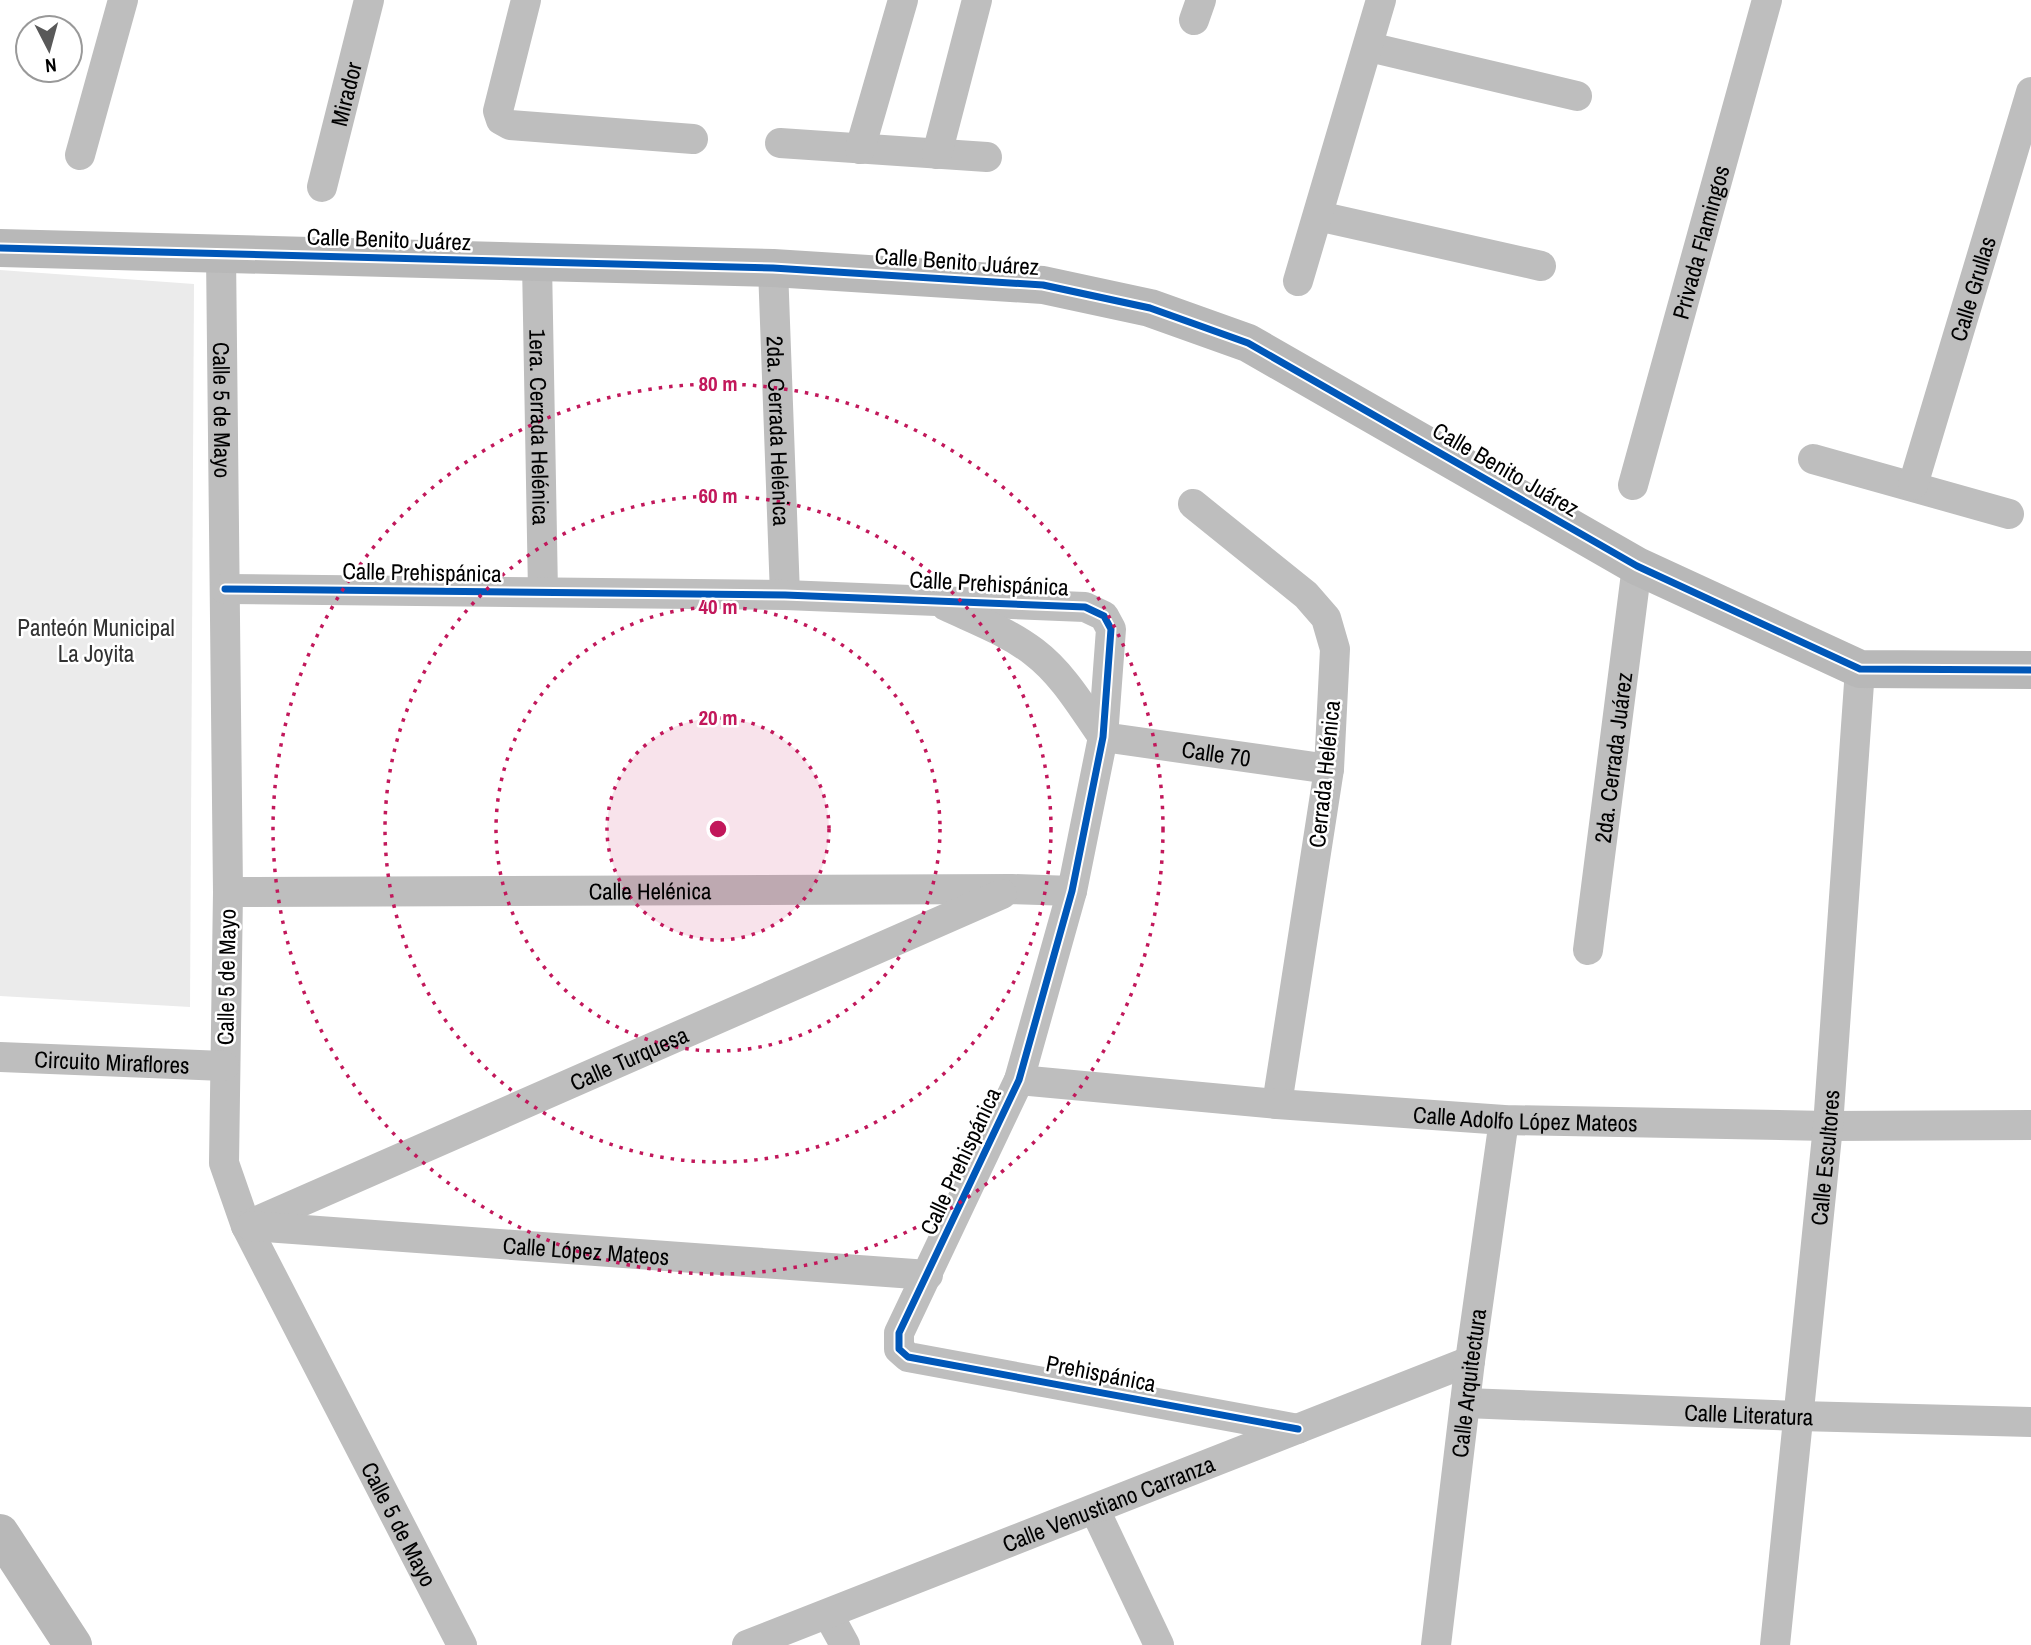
<svg xmlns="http://www.w3.org/2000/svg" width="2031" height="1645" font-family="'Archivo Narrow',sans-serif">
	<style>
		.green { fill: #ebebeb }
		.lines { fill: none; stroke-linecap: round; stroke-linejoin: round }
		.street { stroke: #bebebe; stroke-width: 30 }
		.secondary { stroke: #b8b8b8; stroke-width: 38 }
		.cycleway-casing { stroke: #fff; stroke-width: 11 }
		.cycleway { stroke: #0057b8; stroke-width: 7 }
		.ring { fill: none; stroke: #c2185b; stroke-width: 3.5; stroke-dasharray: 3.5 7 }
		.labels { text-anchor: middle; dominant-baseline: central; stroke-width: 5; stroke-linejoin: round; paint-order: stroke }
		.street-label { font-size: 23px; fill: #000; stroke: #fff }
		.park-label { font-size: 23px; fill: #323232; stroke: #fff }
		.centre { fill: #c2185b; stroke: #fff; stroke-width: 3.5 }
		.ring-label { font-size: 21px; text-anchor: middle; font-weight: bold; fill: #c2185b; stroke: #fff; stroke-width: 5; stroke-linejoin: round; paint-order: stroke }
	</style>
	<rect width="100%" height="100%" fill="#fff"/>
	<path class="green" d="M0 270 194 284 190 1007 0 996Z"/>
	<g class="lines">
		<g class="street">
			<path d="M526 0 498 111 501 120 510 125 693 139"/>
			<path d="M1194 20 1201 0"/>
			<path d="M1369 47 1577 96"/>
			<path d="M780 143 987 157"/>
			<path d="M860 149 903 0"/>
			<path d="M937 154 977 0"/>
			<path d="M80 155 123 0"/>
			<path id="s1" d="M322 187 369 0"/>
			<path d="M1318 216 1541 266"/>
			<path id="s2" d="M221 254 228 892 224 1163 246 1226 462 1645"/>
			<path id="s3" d="M537 263 543 592"/>
			<path id="s4" d="M773 268 785 595"/>
			<path d="M1298 281 1381 0"/>
			<path d="M1813 459 2009 514"/>
			<path id="s5" d="M1633 485 1767 0"/>
			<path id="s6" d="M1913 485 2031 92"/>
			<path d="M1193 504 1306 595 1326 618 1335 649 1329 769 1277 1104"/>
			<path d="M225 589 785 595 1085 607 1104 616 1111 629 1103 737 1072 891 1019 1080 899 1333V1349L908 1357 1298 1429"/>
			<path id="s7" d="M946 606C976 620 1008 632 1034 652 1063 674 1082 707 1103 737L1329 769"/>
			<path id="s8" d="M228 892 1012 889 1072 891"/>
			<path id="s9" d="M1588 950 1637 566"/>
			<path id="s10" d="M0 1057 224 1066"/>
			<path id="s11" d="M1019 1080 1277 1104 1504 1120 1828 1126 2031 1125"/>
			<path id="s12" d="M246 1226 1002 894"/>
			<path id="s13" d="M251 1226 928 1275"/>
			<path id="s14" d="M1465 1403 1799 1416 2031 1422"/>
			<path d="M1095 1510 1159 1645"/>
			<path d="M828 1614 845 1645"/>
			<path id="s15" d="M747 1645 1470 1361"/>
			<path id="s16" d="M1436 1645 1470 1361 1504 1120"/>
			<path id="s17" d="M1775 1645 1828 1126 1860 669"/>
		</g>
		<g class="secondary">
			<path d="M0 248 773 268 1043 285 1150 308 1248 343 1637 566 1860 669 2031 670"/>
			<path d="M0 1533 73 1645"/>
		</g>
		<g class="cycleway-casing">
			<g id="cycleway">
				<path d="M0 248 773 268 1043 285 1150 308 1248 343 1637 566 1860 669 2031 670"/>
				<path d="M225 589 785 595 1085 607 1104 616 1111 629 1103 737 1072 891 1019 1080 899 1333V1349L908 1357 1298 1429"/>
			</g>
		</g>
		<use href="#cycleway" class="cycleway"/>
	</g>
	<circle cx="718" cy="829" r="111" fill="#c2185b" fill-opacity=".12"/>
	<g class="ring">
		<circle cx="718" cy="829" r="111"/>
		<circle cx="718" cy="829" r="222"/>
		<circle cx="718" cy="829" r="333"/>
		<circle cx="718" cy="829" r="445"/>
	</g>
	<g class="labels">
		<g class="street-label">
			<text stroke="none"><textPath href="#s1" startOffset="96">Mirador</textPath></text>
			<text transform="translate(389 239) rotate(2)">Calle Benito Juárez</text>
			<text stroke="none"><textPath href="#s5" startOffset="252">Privada Flamingos</textPath></text>
			<text transform="translate(957 261) rotate(4)">Calle Benito Juárez</text>
			<text stroke="none"><textPath href="#s6" startOffset="205">Calle Grullas</textPath></text>
			<text stroke="none"><textPath href="#s2" startOffset="156">Calle 5 de Mayo</textPath></text>
			<text stroke="none"><textPath href="#s3" startOffset="164">1era. Cerrada Helénica</textPath></text>
			<text stroke="none"><textPath href="#s4" startOffset="163">2da. Cerrada Helénica</textPath></text>
			<text transform="translate(1506 469) rotate(30)">Calle Benito Juárez</text>
			<text transform="translate(422 572) rotate(1)">Calle Prehispánica</text>
			<text transform="translate(989 583) rotate(3)">Calle Prehispánica</text>
			<text stroke="none"><textPath href="#s7" startOffset="324">Calle 70</textPath></text>
			<text stroke="none"><textPath href="#s9" startOffset="194">2da. Cerrada Juárez</textPath></text>
			<text transform="translate(1324 774) rotate(-84)">Cerrada Helénica</text>
			<text stroke="none"><textPath href="#s8" startOffset="422">Calle Helénica</textPath></text>
			<text transform="translate(226 977) rotate(-89)">Calle 5 de Mayo</text>
			<text stroke="none"><textPath href="#s12" startOffset="418">Calle Turquesa</textPath></text>
			<text stroke="none"><textPath href="#s10" startOffset="112">Circuito Miraflores</textPath></text>
			<text stroke="none"><textPath href="#s11" startOffset="508">Calle Adolfo López Mateos</textPath></text>
			<text stroke="none"><textPath href="#s17" startOffset="490">Calle Escultores</textPath></text>
			<text transform="translate(960 1161) rotate(-65)">Calle Prehispánica</text>
			<text stroke="none"><textPath href="#s13" startOffset="336">Calle López Mateos</textPath></text>
			<text transform="translate(1101 1373) rotate(11)">Prehispánica</text>
			<text stroke="none"><textPath href="#s16" startOffset="264">Calle Arquitectura</textPath></text>
			<text stroke="none"><textPath href="#s14" startOffset="284">Calle Literatura</textPath></text>
			<text stroke="none"><textPath href="#s15" startOffset="388">Calle Venustiano Carranza</textPath></text>
			<text stroke="none"><textPath href="#s2" startOffset="1311">Calle 5 de Mayo</textPath></text>
		</g>
		<g class="park-label">
			<text x="96" y="627">Panteón Municipal<tspan x="96" dy="26">La Joyita</tspan></text>
		</g>
	</g>
	<circle cx="718" cy="829" r="10" class="centre"/>
	<g class="ring-label">
		<text x="718" y="391">80 m</text>
		<text x="718" y="503">60 m</text>
		<text x="718" y="614">40 m</text>
		<text x="718" y="725">20 m</text>
	</g>
	<g transform="translate(49 49) rotate(174)"><circle r="33" fill="#ffffff" stroke="#999999" stroke-width="2"/>
	<path d="M0-5L12 26L0 18L-12 26Z" fill="#595959"/>
	<text y="-10" font-size="19" font-weight="bold" text-anchor="middle" fill="#000000">N</text>
	</g>
</svg>
